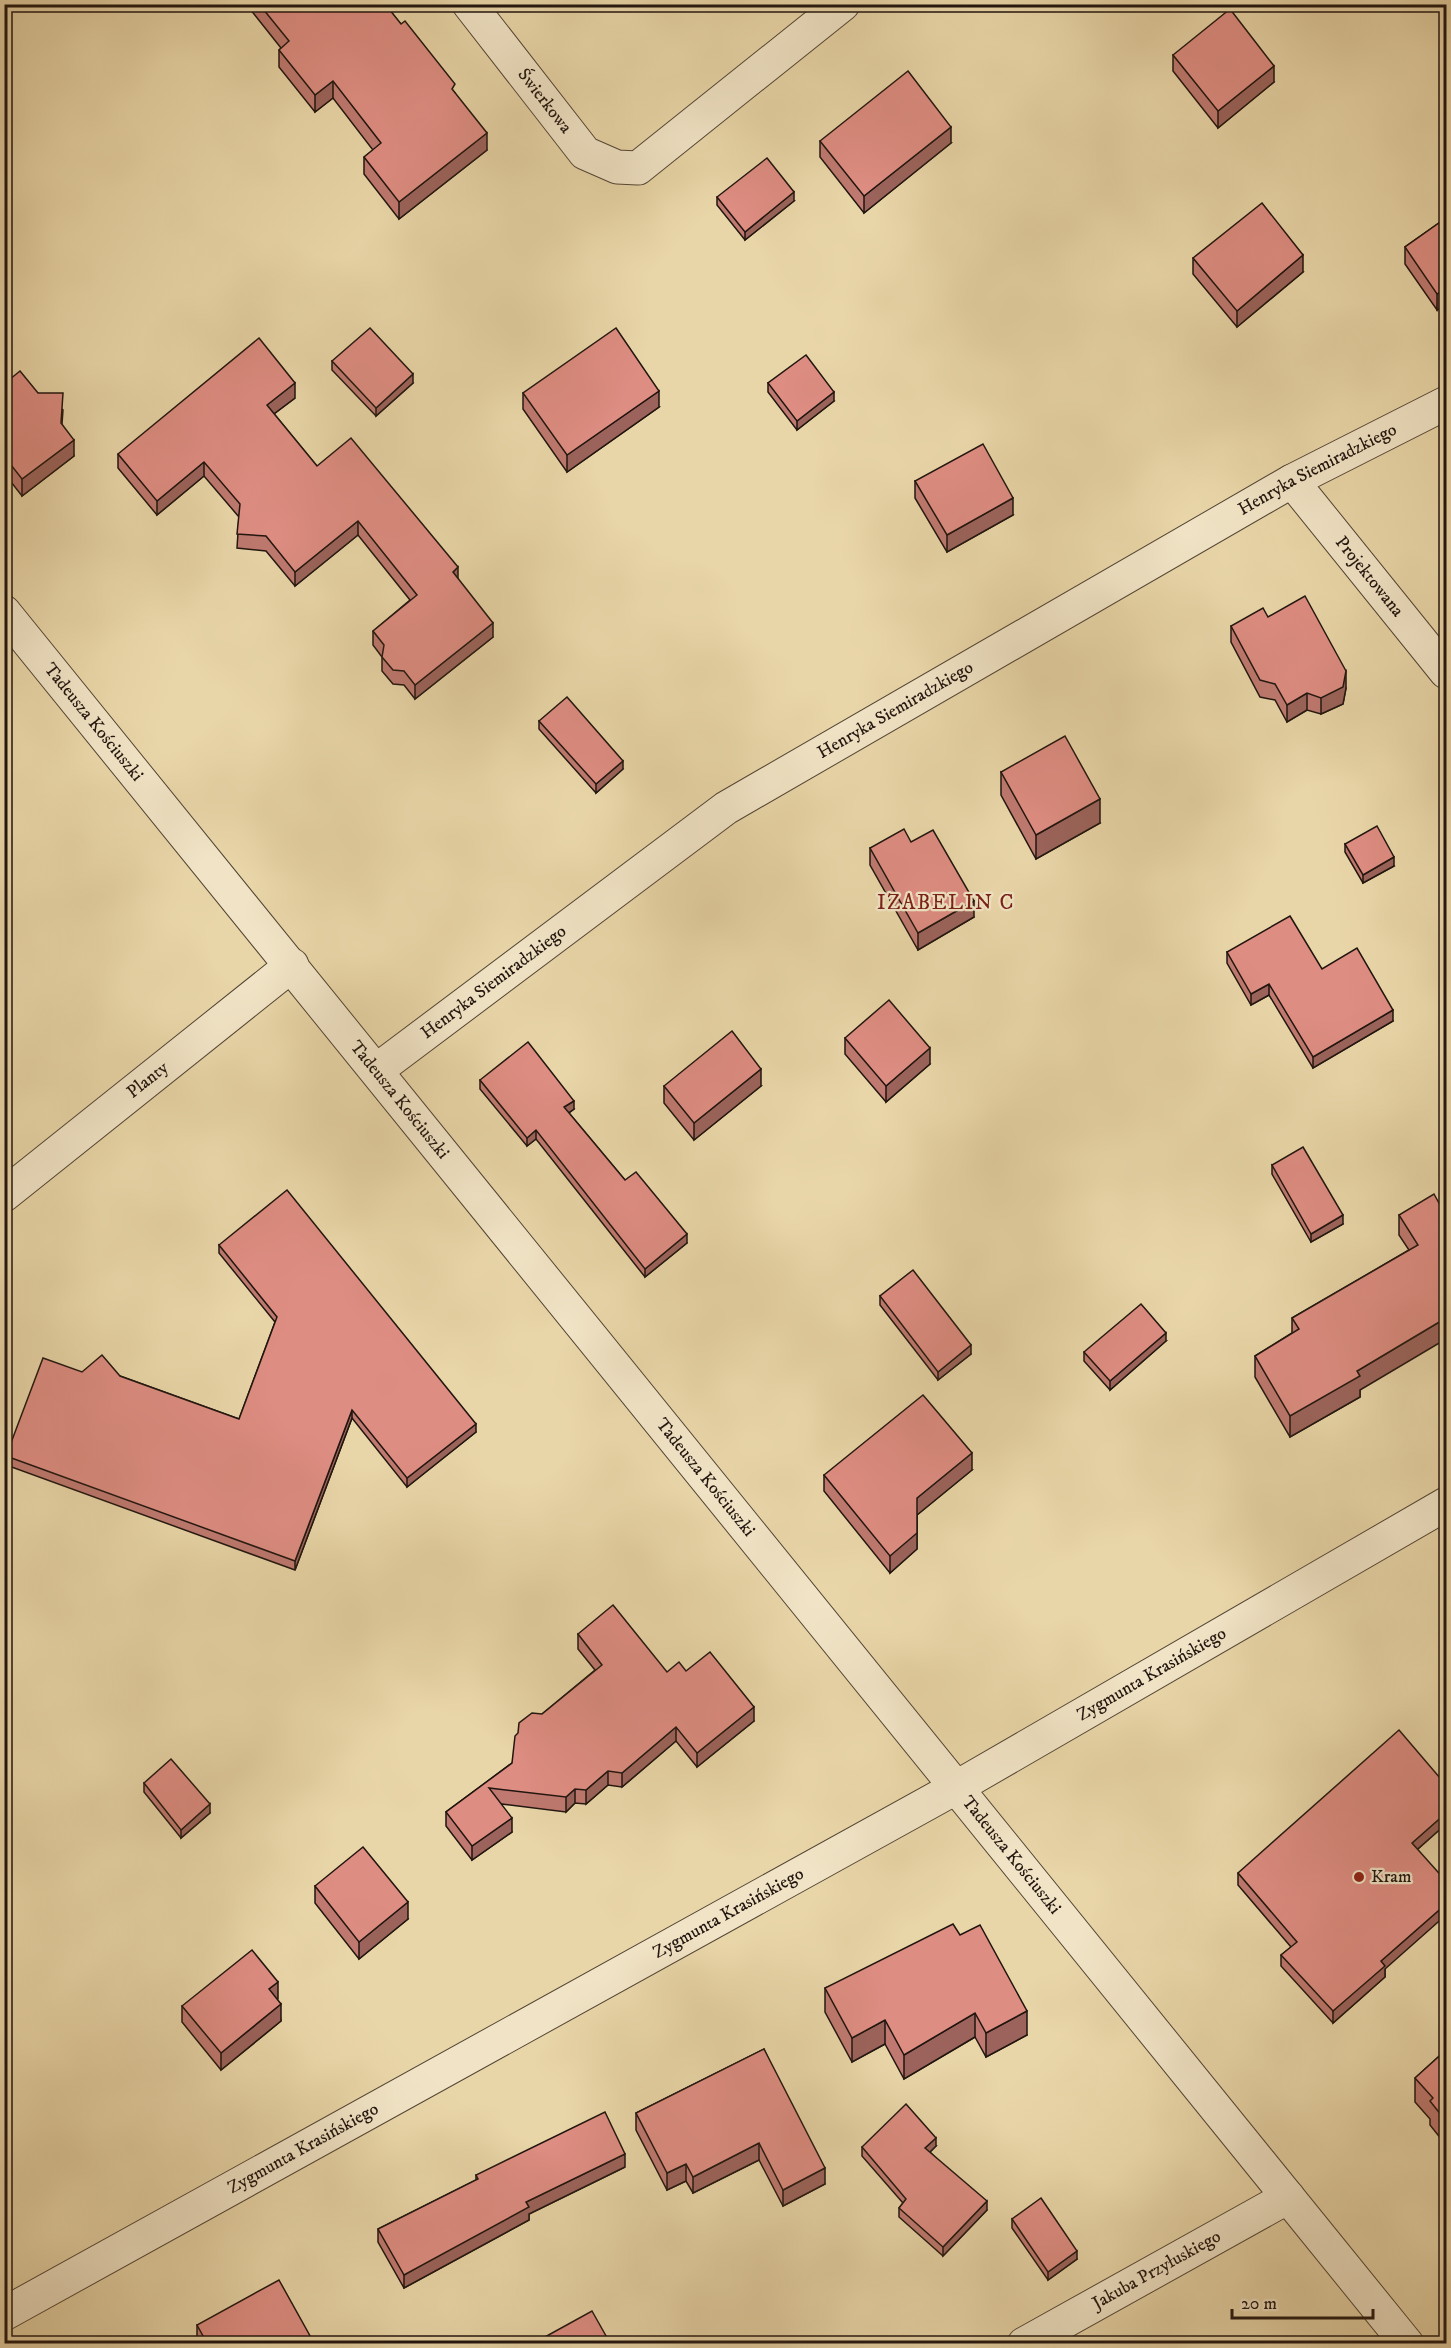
<svg xmlns="http://www.w3.org/2000/svg" width="1451" height="2348" font-family="'IM FELL DW Pica',serif">
	<style>
		.lines { fill: none; stroke-linecap: round; stroke-linejoin: round }
		.minor-casing { stroke: #534535; stroke-width: 35 }
		.minor { stroke: #f1e4c6; stroke-width: 33 }
		.wall { fill: #bf7970; stroke: #21150f; stroke-width: 1.5 }
		.shaded-wall { fill: #9b635b; stroke: #21150f; stroke-width: 1.5 }
		.building { fill: #de8d82; stroke: #21150f; stroke-width: 1.5 }
		.poi-dot { fill: #8f2418; stroke: #f1e4c6; stroke-width: 2 }
		.labels { text-anchor: middle; dominant-baseline: central; stroke-width: 4.5; stroke-linejoin: round; paint-order: stroke }
		.street-label { font-size: 18px; fill: #21150f; stroke: #f1e4c6 }
		.poi-label { font-size: 18px; fill: #21150f; stroke: #f1e4c6; text-anchor: start }
		.quarter-label { font-size: 21px; letter-spacing: 1.5px; fill: #7a1f14; stroke: #f1e4c6 }
	</style>
	<rect width="100%" height="100%" fill="#e9d6a8"/>
	<filter id="stains"><feTurbulence type="fractalNoise" baseFrequency=".00333" numOctaves="4"/><feColorMatrix values="0 0 0 0 .2 0 0 0 0 .09 0 0 0 0 .02 0 0 0 .5 -.17"/></filter>
	<radialGradient id="worn" r=".72"><stop offset=".6" stop-color="#630" stop-opacity="0"/><stop offset="1" stop-color="#630" stop-opacity=".3"/></radialGradient>
	<g class="lines">
		<g class="minor-casing">
			<g id="minor">
				<path id="s1" d="M469 4 585 153 617 167 638 168 843 4"/>
				<path id="s2" d="M1292 481 1446 672"/>
				<path id="s3" d="M4 612 1407 2344"/>
				<path id="s4" d="M377 1070 726 808 1292 481 1446 403"/>
				<path id="s5" d="M4 1195 292 965"/>
				<path id="s6" d="M4 2314 957 1787 1446 1504"/>
				<path id="s7" d="M1024 2344 1288 2197"/>
			</g>
		</g>
		<use href="#minor" class="minor"/>
	</g>
	<g class="wall">
		<path d="M246 4H385L455 93 487 150 399 219 364 174V157L373 150 333 98 315 112 279 67V50L281 48Z"/>
		<path d="M1446 9V30L1444 27V11Z"/>
		<path d="M1173 55 1274 82 1218 128 1173 71Z"/>
		<path d="M820 141 951 143 864 213 820 157Z"/>
		<path d="M717 197 794 201 745 240 717 205Z"/>
		<path d="M1446 218 1437 310 1405 264V247Z"/>
		<path d="M1193 258 1303 272 1237 327 1193 274Z"/>
		<path d="M332 361 413 383 376 416 332 370Z"/>
		<path d="M768 383 834 401 797 430 768 392Z"/>
		<path d="M4 384 38 393 63 410 62 424 74 456 22 496 4 473Z"/>
		<path d="M523 393 659 407 567 472 523 409Z"/>
		<path d="M295 398 274 414 317 466 458 580 493 637 415 699 404 685 393 684 382 671V657L373 645V631L410 600 358 535 295 586 266 551 237 548 239 517 204 476 157 515 118 468V454Z"/>
		<path d="M915 481 1013 515 947 552 915 498Z"/>
		<path d="M1268 617 1346 688 1343 704 1321 714 1307 710 1287 722 1275 700 1260 697 1231 642V626Z"/>
		<path d="M539 721 623 769 596 793 539 729Z"/>
		<path d="M1001 772 1100 823 1036 859 1001 795Z"/>
		<path d="M911 842 974 917 918 950 870 865V848Z"/>
		<path d="M1345 844 1394 866 1363 883 1345 852Z"/>
		<path d="M1227 952 1322 969 1393 1021 1313 1068 1269 995 1251 1005 1227 963Z"/>
		<path d="M845 1038 930 1064 886 1102 845 1054Z"/>
		<path d="M480 1080 574 1109 569 1113 625 1180 687 1243 645 1277 536 1139 527 1146 480 1089Z"/>
		<path d="M664 1086H761L694 1140 664 1103Z"/>
		<path d="M1272 1165 1343 1224 1311 1242 1272 1174Z"/>
		<path d="M1399 1215 1446 1216 1360 1390V1397L1290 1437 1255 1377V1356L1292 1333V1318L1409 1250 1399 1235Z"/>
		<path d="M219 1245 476 1432 407 1487 352 1418 295 1570 6 1465V1456L82 1372 120 1376 239 1419 275 1322 219 1253Z"/>
		<path d="M880 1296 971 1354 938 1380 880 1305Z"/>
		<path d="M1166 1341 1110 1390 1084 1361V1352Z"/>
		<path d="M972 1470 917 1515V1549L890 1573 824 1491V1475Z"/>
		<path d="M578 1634 667 1672 686 1671 754 1721 697 1767 676 1741 622 1787 608 1785 586 1804 575 1803 566 1812 501 1804 512 1832 472 1860 446 1826V1812L512 1763 542 1714 595 1670 578 1649Z"/>
		<path d="M144 1783 210 1813 181 1838 144 1792Z"/>
		<path d="M1446 1785V1824L1418 1849 1385 1969V1977L1333 2023 1281 1966V1955L1291 1947 1238 1885V1873Z"/>
		<path d="M315 1886 408 1919 359 1959 315 1903Z"/>
		<path d="M960 1935 1027 2035 986 2057 975 2037 904 2079 885 2044 852 2062 825 2012V1988Z"/>
		<path d="M277 1999 281 2021 221 2070 182 2022V2006L278 1999Z"/>
		<path d="M764 2049 825 2184 783 2206 759 2160 693 2193 686 2181 667 2190 636 2130V2113Z"/>
		<path d="M1446 2050V2145L1430 2125V2119L1415 2102V2078Z"/>
		<path d="M936 2146 930 2152 987 2210 943 2256 899 2217V2208L903 2203 862 2156V2147Z"/>
		<path d="M625 2167 529 2214V2220L404 2288 378 2242V2229L476 2180V2175Z"/>
		<path d="M1012 2219 1077 2259 1048 2280 1012 2228Z"/>
		<path d="M197 2325 314 2343H198L197 2342Z"/>
	</g>
	<g class="shaded-wall">
		<path d="M1274 66V82L1218 128V111Z"/>
		<path d="M333 81V98L315 112V95Z"/>
		<path d="M951 127V143L864 213V196Z"/>
		<path d="M487 133V150L399 219V202Z"/>
		<path d="M794 192V201L745 240V232Z"/>
		<path d="M1303 255V272L1237 327V311Z"/>
		<path d="M1446 288V304L1437 310V294Z"/>
		<path d="M413 374V383L376 416V408Z"/>
		<path d="M295 383V398L267 419V405Z"/>
		<path d="M659 391V407L567 472V455Z"/>
		<path d="M834 392V401L797 430V421Z"/>
		<path d="M74 440V456L22 496V479Z"/>
		<path d="M204 462V476L157 515V501Z"/>
		<path d="M1013 498V515L947 552V535Z"/>
		<path d="M358 521V535L295 586V572Z"/>
		<path d="M458 567V582L453 572Z"/>
		<path d="M493 623V637L415 699V685Z"/>
		<path d="M1346 671V688L1343 704 1321 714V698Z"/>
		<path d="M1307 693V710L1287 722V705Z"/>
		<path d="M623 761V769L596 793V784Z"/>
		<path d="M1100 799V823L1036 859V835Z"/>
		<path d="M1394 857V866L1363 883V875Z"/>
		<path d="M974 901V917L918 950V933Z"/>
		<path d="M1269 984V995L1251 1005V994Z"/>
		<path d="M1393 1010V1021L1313 1068V1057Z"/>
		<path d="M930 1048V1064L886 1102V1086Z"/>
		<path d="M761 1069V1086L694 1140V1123Z"/>
		<path d="M574 1101V1109L564 1116V1107Z"/>
		<path d="M536 1130V1139L527 1146V1138Z"/>
		<path d="M1343 1215V1224L1311 1242V1234Z"/>
		<path d="M687 1234V1243L645 1277V1269Z"/>
		<path d="M1446 1318V1339L1360 1390V1397L1290 1437V1416L1357 1371Z"/>
		<path d="M1166 1333V1341L1110 1390V1381Z"/>
		<path d="M971 1345V1354L938 1380V1372Z"/>
		<path d="M352 1410V1418L295 1570V1561Z"/>
		<path d="M476 1424V1432L407 1487V1478Z"/>
		<path d="M972 1453V1470L917 1515V1549L890 1573V1556L917 1498Z"/>
		<path d="M754 1707V1721L697 1767V1753Z"/>
		<path d="M676 1727V1741L622 1787V1773Z"/>
		<path d="M608 1771V1785L586 1804V1790Z"/>
		<path d="M575 1789V1803L566 1812V1797Z"/>
		<path d="M210 1804V1813L181 1838V1830Z"/>
		<path d="M1446 1813V1824L1412 1854V1843Z"/>
		<path d="M512 1818V1832L472 1860V1846Z"/>
		<path d="M408 1902V1919L359 1959V1942Z"/>
		<path d="M1446 1904V1915L1385 1969V1977L1333 2023V2011L1381 1961Z"/>
		<path d="M278 1982V1999L269 2006V1989Z"/>
		<path d="M281 2004V2021L221 2070V2053Z"/>
		<path d="M1027 2011V2035L986 2057V2033Z"/>
		<path d="M975 2013V2037L904 2079V2055Z"/>
		<path d="M885 2020V2044L852 2062V2038Z"/>
		<path d="M936 2138V2146L925 2157V2148Z"/>
		<path d="M759 2143V2160L693 2193V2177Z"/>
		<path d="M625 2154V2167L529 2214V2220L404 2288V2275L526 2202Z"/>
		<path d="M686 2164V2181L667 2190V2173Z"/>
		<path d="M825 2168V2184L783 2206V2190Z"/>
		<path d="M987 2201V2210L943 2256V2247Z"/>
		<path d="M1077 2251V2259L1048 2280V2272Z"/>
	</g>
	<g class="building">
		<path d="M259 4H385L401 24 405 21 455 84 452 89 487 133 399 202 364 157 381 143 333 81 315 95 279 50 289 41Z"/>
		<path d="M1230 9 1274 66 1218 111 1173 55Z"/>
		<path d="M908 71 951 127 864 196 820 141Z"/>
		<path d="M767 158 794 192 745 232 717 197Z"/>
		<path d="M1262 203 1303 255 1237 311 1193 258Z"/>
		<path d="M1446 218V288L1437 294 1405 247Z"/>
		<path d="M370 328 413 374 376 408 332 361Z"/>
		<path d="M616 328 659 391 567 455 523 393Z"/>
		<path d="M259 338 295 383 267 405 317 466 351 438 458 567 453 572 493 623 415 685 404 671 393 670 382 657 384 645 373 631 417 595 358 521 295 572 266 536 237 534 240 504 204 462 157 501 118 454Z"/>
		<path d="M806 355 834 392 797 421 768 383Z"/>
		<path d="M20 371 38 393H63L61 423 74 440 22 479 4 456V384Z"/>
		<path d="M983 444 1013 498 947 535 915 481Z"/>
		<path d="M1305 596 1346 671 1343 687 1321 698 1307 693 1287 705 1275 684 1260 680 1231 626 1263 608 1268 617Z"/>
		<path d="M567 697 623 761 596 784 539 721Z"/>
		<path d="M1065 736 1100 799 1036 835 1001 772Z"/>
		<path d="M1377 826 1394 857 1363 875 1345 844Z"/>
		<path d="M904 829 911 842 933 830 974 901 918 933 870 848Z"/>
		<path d="M1290 916 1322 969 1357 948 1393 1010 1313 1057 1269 984 1251 994 1227 952Z"/>
		<path d="M889 1000 930 1048 886 1086 845 1038Z"/>
		<path d="M732 1031 761 1069 694 1123 664 1086Z"/>
		<path d="M528 1042 574 1101 564 1107 625 1180 636 1172 687 1234 645 1269 536 1130 527 1138 480 1080Z"/>
		<path d="M1303 1147 1343 1215 1311 1234 1272 1165Z"/>
		<path d="M287 1190 476 1424 407 1478 352 1410 295 1561 6 1456 43 1358 82 1372 102 1355 120 1376 239 1419 277 1317 219 1245Z"/>
		<path d="M1434 1194 1446 1216V1318L1357 1371 1360 1376 1290 1416 1255 1356 1299 1329 1292 1318 1418 1245 1399 1215Z"/>
		<path d="M913 1270 971 1345 938 1372 880 1296Z"/>
		<path d="M1141 1304 1166 1333 1110 1381 1084 1352Z"/>
		<path d="M923 1395 972 1453 917 1498V1533L890 1556 824 1475Z"/>
		<path d="M613 1605 667 1672 679 1662 686 1671 710 1652 754 1707 697 1753 676 1727 622 1773 608 1771 586 1790 575 1789 566 1797 489 1788 512 1818 472 1846 446 1812 512 1763 515 1736 518 1733 519 1723 532 1713 542 1714 602 1665 578 1634Z"/>
		<path d="M1399 1730 1446 1785V1813L1412 1843 1446 1881V1904L1381 1961 1385 1966 1333 2011 1281 1955 1297 1942 1238 1873Z"/>
		<path d="M171 1759 210 1804 181 1830 144 1783Z"/>
		<path d="M363 1847 408 1902 359 1942 315 1886Z"/>
		<path d="M953 1924 960 1935 980 1925 1027 2011 986 2033 975 2013 904 2055 885 2020 852 2038 825 1988Z"/>
		<path d="M252 1950 278 1982 269 1989 281 2004 221 2053 182 2006Z"/>
		<path d="M764 2049 825 2168 783 2190 759 2143 693 2177 686 2164 667 2173 636 2113Z"/>
		<path d="M1446 2050V2121L1430 2101 1433 2098 1415 2078Z"/>
		<path d="M906 2104 936 2138 925 2148 987 2201 943 2247 899 2208 906 2199 862 2147Z"/>
		<path d="M605 2112 625 2154 526 2202 529 2207 404 2275 378 2229 478 2179 476 2175Z"/>
		<path d="M1041 2198 1077 2251 1048 2272 1012 2219Z"/>
		<path d="M279 2280 314 2343H207L197 2325Z"/>
		<path d="M592 2311 610 2343H534Z"/>
		<path d="M1310 2340 1313 2343H1306Z"/>
	</g>
	<circle class="poi-dot" cx="1359" cy="1877" r="6"/>
	<g class="labels">
		<g class="street-label">
			<text stroke="none"><textPath href="#s1" startOffset="123">Świerkowa</textPath></text>
			<text stroke="none"><textPath href="#s4" startOffset="1118">Henryka Siemiradzkiego</textPath></text>
			<text stroke="none"><textPath href="#s2" startOffset="123">Projektowana</textPath></text>
			<text stroke="none"><textPath href="#s4" startOffset="632">Henryka Siemiradzkiego</textPath></text>
			<text stroke="none"><textPath href="#s3" startOffset="142">Tadeusza Kościuszki</textPath></text>
			<text stroke="none"><textPath href="#s4" startOffset="146">Henryka Siemiradzkiego</textPath></text>
			<text stroke="none"><textPath href="#s5" startOffset="184">Planty</textPath></text>
			<text stroke="none"><textPath href="#s3" startOffset="628">Tadeusza Kościuszki</textPath></text>
			<text stroke="none"><textPath href="#s3" startOffset="1114">Tadeusza Kościuszki</textPath></text>
			<text stroke="none"><textPath href="#s6" startOffset="1314">Zygmunta Krasińskiego</textPath></text>
			<text stroke="none"><textPath href="#s3" startOffset="1600">Tadeusza Kościuszki</textPath></text>
			<text stroke="none"><textPath href="#s6" startOffset="828">Zygmunta Krasińskiego</textPath></text>
			<text stroke="none"><textPath href="#s6" startOffset="342">Zygmunta Krasińskiego</textPath></text>
			<text stroke="none"><textPath href="#s7" startOffset="152">Jakuba Przyłuskiego</textPath></text>
		</g>
		<g class="poi-label">
			<text x="1371" y="1877">Kram</text>
		</g>
		<g class="quarter-label">
			<text x="946" y="903">IZABELIN C</text>
		</g>
	</g>
	<rect width="1451" height="2348" fill="none" stroke="#e9d6a8" stroke-width="24"/>
	<rect x="6" y="6" width="1439" height="2336" fill="none" stroke="#21150f" stroke-width="3"/>
	<rect x="12" y="12" width="1427" height="2324" fill="none" stroke="#21150f" stroke-width="1.5"/>
	<path d="M1232 2309v9h141v-9" fill="none" stroke="#21150f" stroke-width="3"/>
	<text x="1241" y="2309" font-size="18" fill="#21150f" stroke="#f1e4c6" stroke-width="4.5" paint-order="stroke">20 m</text>
	<rect width="100%" height="100%" filter="url(#stains)"/>
	<rect width="100%" height="100%" fill="url(#worn)"/>
</svg>
